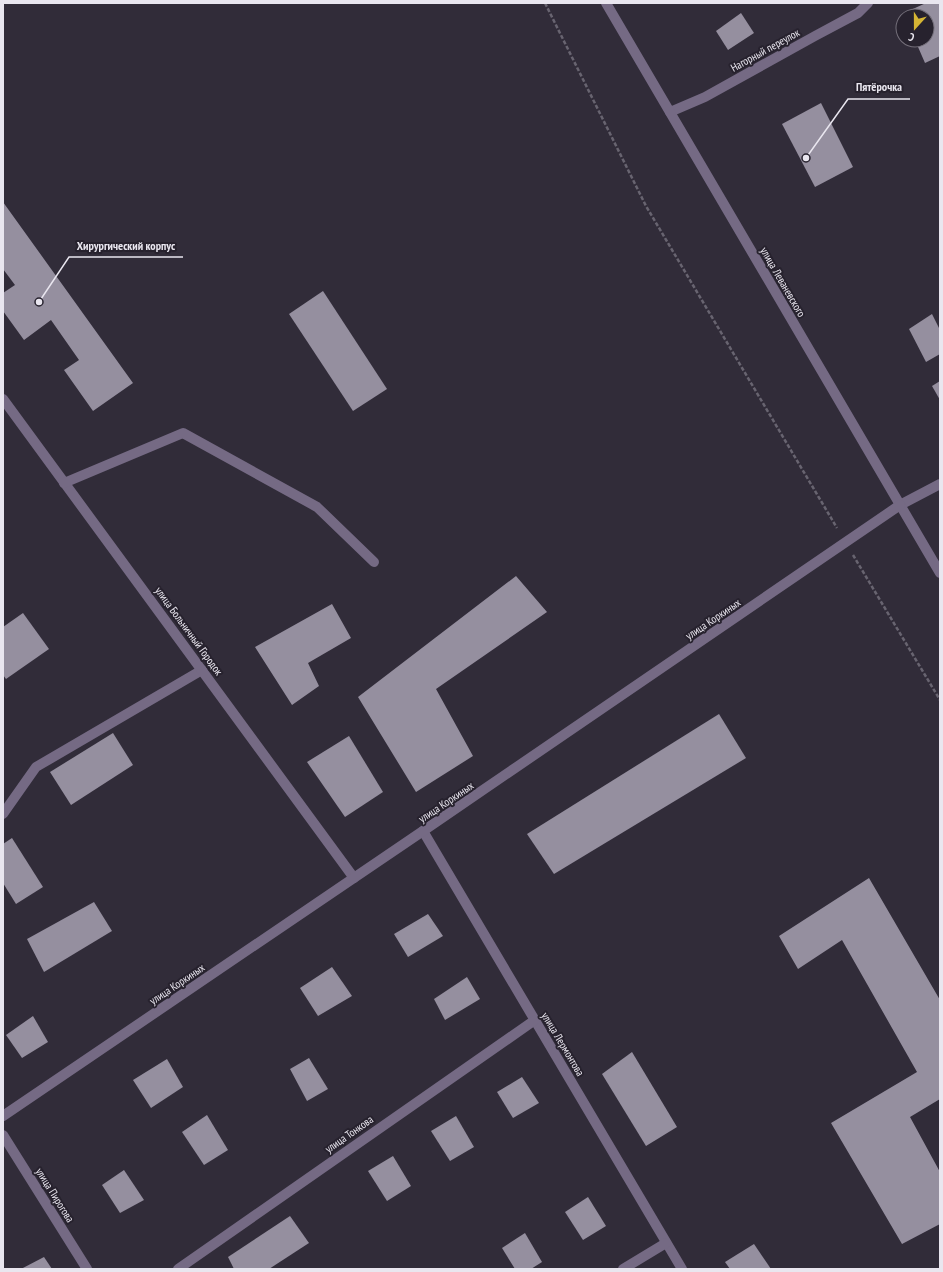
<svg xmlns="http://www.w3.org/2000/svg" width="943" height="1272" font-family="'PT Sans Narrow',sans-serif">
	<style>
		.building { fill: #958f9f }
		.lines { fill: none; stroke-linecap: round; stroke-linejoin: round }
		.path { stroke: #686470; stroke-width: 2.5; stroke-dasharray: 4 2; stroke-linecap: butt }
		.service { stroke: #756a84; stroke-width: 10 }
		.minor { stroke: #756a84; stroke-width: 10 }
		.tertiary { stroke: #756a84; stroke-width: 10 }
		.labels { text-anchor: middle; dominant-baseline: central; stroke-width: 4; stroke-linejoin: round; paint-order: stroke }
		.street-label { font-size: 11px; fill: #e9e6ef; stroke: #27222e }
		.leader { fill: none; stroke: #e9e6ef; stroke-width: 1.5 }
		.callout-dot { fill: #e9e6ef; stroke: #27222e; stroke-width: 1.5 }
		.callout-label { font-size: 12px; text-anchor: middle; font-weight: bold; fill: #e9e6ef; stroke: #27222e; stroke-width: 4; stroke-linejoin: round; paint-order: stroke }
	</style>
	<rect width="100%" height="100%" fill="#312c39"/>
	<g class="building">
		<path d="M926 3H940V56L925 63 915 40H927V16H905L904 13Z"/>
		<path d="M741 13 754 33 728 50 716 31Z"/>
		<path d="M821 103 853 167 815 187 782 124Z"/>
		<path d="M3 202 133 383 93 411 64 370 79 360 51 320 24 340 3 311V293L15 285 3 269Z"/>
		<path d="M323 291 387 389 353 411 289 314Z"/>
		<path d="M932 314 940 330V354L926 362 909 329Z"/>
		<path d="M940 381V400L932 386Z"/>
		<path d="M516 576 547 612 436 689 473 756 416 792 358 697Z"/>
		<path d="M332 604 351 638 308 663 319 686 292 705 255 647Z"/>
		<path d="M23 613 49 649 6 679 3 675V627Z"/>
		<path d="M719 714 746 758 554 874 527 834Z"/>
		<path d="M113 733 133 765 71 805 50 772Z"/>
		<path d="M349 736 383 792 345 817 307 762Z"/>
		<path d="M12 838 43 887 16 904 3 883V844Z"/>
		<path d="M869 878 940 1000V1099L910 1117 940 1172V1224L902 1244 831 1123 917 1072 842 940 798 969 779 936Z"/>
		<path d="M94 902 112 931 44 972 27 939Z"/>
		<path d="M428 914 443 936 408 957 394 934Z"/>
		<path d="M332 967 352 996 318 1016 300 988Z"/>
		<path d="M467 977 480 999 445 1020 434 999Z"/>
		<path d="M33 1016 48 1042 22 1058 6 1035Z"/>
		<path d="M632 1052 677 1127 646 1146 602 1074Z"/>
		<path d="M309 1058 328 1089 307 1101 290 1069Z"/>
		<path d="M167 1059 183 1087 151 1108 133 1080Z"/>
		<path d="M522 1077 539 1103 513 1118 497 1092Z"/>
		<path d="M207 1115 228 1150 204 1165 182 1132Z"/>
		<path d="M456 1116 474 1147 450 1161 431 1131Z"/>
		<path d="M393 1156 411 1186 387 1201 368 1171Z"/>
		<path d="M124 1170 144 1200 120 1213 102 1185Z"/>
		<path d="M588 1197 606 1226 583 1240 565 1212Z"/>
		<path d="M290 1216 309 1243 269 1269H234L228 1257Z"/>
		<path d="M525 1233 542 1262 531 1269H515L502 1248Z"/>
		<path d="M754 1244 771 1269H730L725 1262Z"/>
		<path d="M44 1257 52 1269H21Z"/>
	</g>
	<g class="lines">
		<g class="path">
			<path d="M545 3 646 206 837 528"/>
			<path d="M853 555 940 700"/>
		</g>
		<path class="service" d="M3 814 36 767 202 670"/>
		<g class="minor">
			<path d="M670 112 705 97 815 36 858 13 868 3"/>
			<path d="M3 399 354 878"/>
			<path d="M64 483 183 433 317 507 374 562"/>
			<path d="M900 505 940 484"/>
			<path d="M423 831 682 1269"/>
			<path d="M3 1135 87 1269"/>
			<path d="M178 1269 535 1020"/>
			<path d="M623 1269 666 1243"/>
		</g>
		<g class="tertiary">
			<path d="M606 3 940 573"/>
			<path d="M3 1116 423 831 900 505"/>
		</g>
	</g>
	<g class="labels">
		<g class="street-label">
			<text transform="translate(765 50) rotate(-29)">Нагорный переулок</text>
			<text transform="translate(783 282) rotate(60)">улица Леваневского</text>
			<text transform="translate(713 619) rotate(-34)">улица Коркиных</text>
			<text transform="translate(189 631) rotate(54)">улица Больничный Городок</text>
			<text transform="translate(446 802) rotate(-34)">улица Коркиных</text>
			<text transform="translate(177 984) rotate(-34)">улица Коркиных</text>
			<text transform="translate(563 1044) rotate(59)">улица Лермонтова</text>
			<text transform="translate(349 1134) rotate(-35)">улица Тонкова</text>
			<text transform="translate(55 1195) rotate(58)">улица Пирогова</text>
		</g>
	</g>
	<path class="leader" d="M806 158L848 99H910M39 302L69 257H183"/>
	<g class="callout-dot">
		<circle cx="806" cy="158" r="4"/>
		<circle cx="39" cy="302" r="4"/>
	</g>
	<g class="callout-label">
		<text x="879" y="91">Пятёрочка</text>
		<text x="126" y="250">Хирургический корпус</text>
	</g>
	<rect width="943" height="1272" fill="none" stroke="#e9e6ef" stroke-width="8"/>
	<g transform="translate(915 28) rotate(201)"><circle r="19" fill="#27222e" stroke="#75707b"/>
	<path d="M0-3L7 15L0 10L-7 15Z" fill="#d6b534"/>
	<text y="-6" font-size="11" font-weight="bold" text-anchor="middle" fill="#e9e6ef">С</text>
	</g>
</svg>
